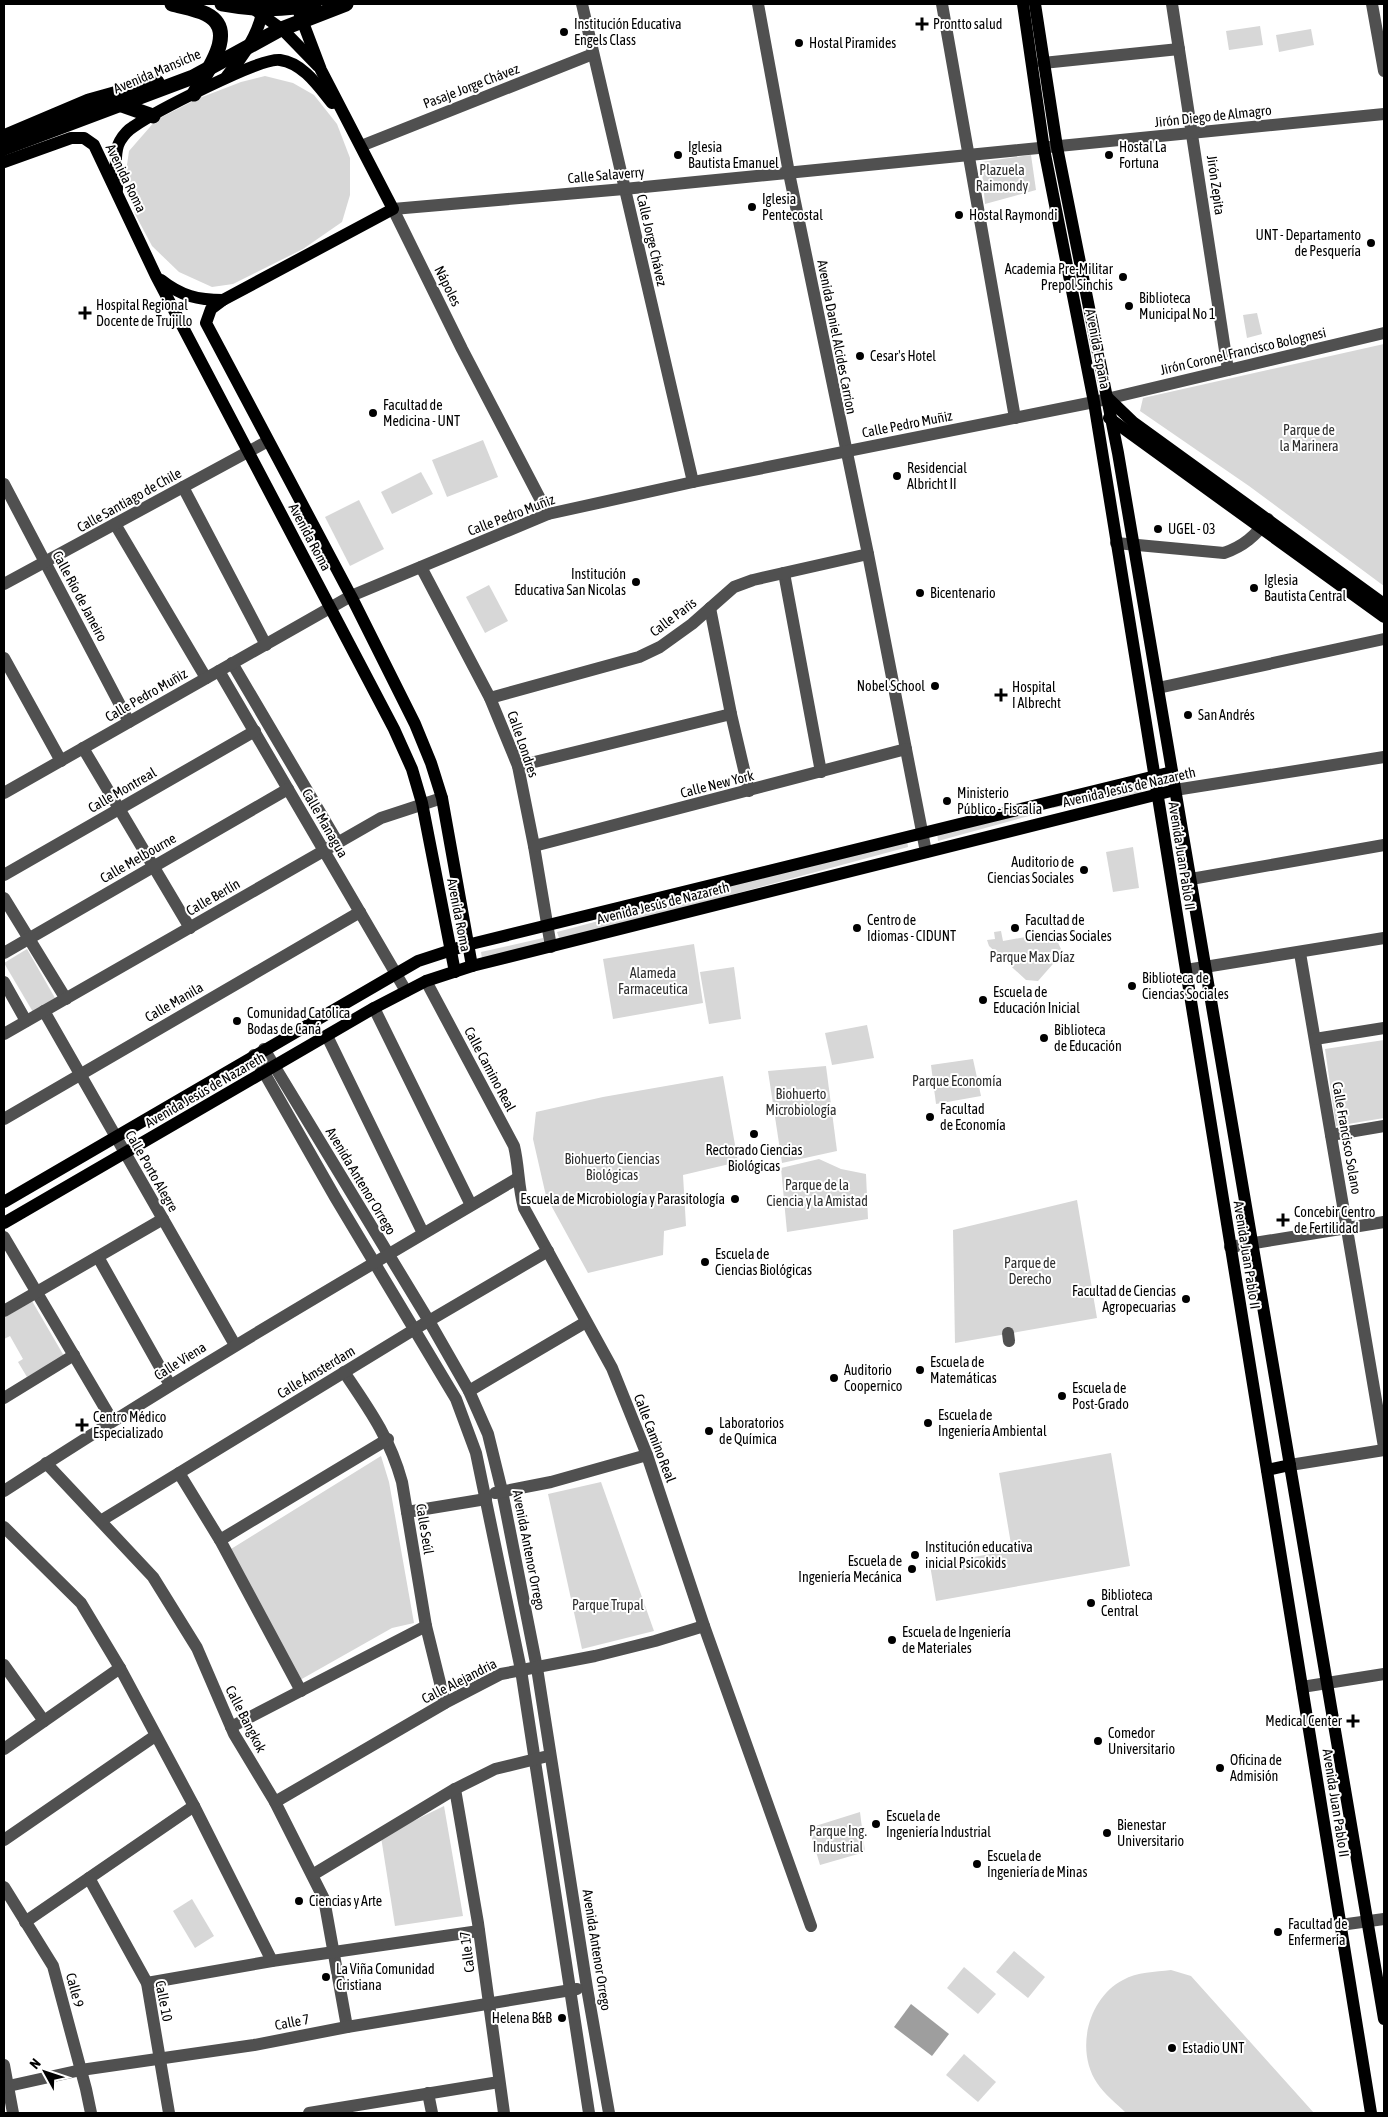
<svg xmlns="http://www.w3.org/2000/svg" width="1388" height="2117" font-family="'Asap Condensed',sans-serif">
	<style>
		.green { fill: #d7d7d7 }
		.water { fill: #9e9e9e }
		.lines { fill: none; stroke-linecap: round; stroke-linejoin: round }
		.minor { stroke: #505050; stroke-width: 12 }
		.major { stroke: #000; stroke-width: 12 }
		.highway { stroke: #000; stroke-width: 15 }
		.poi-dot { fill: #000; stroke: #fff; stroke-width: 2 }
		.labels { text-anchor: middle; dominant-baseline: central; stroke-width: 4; stroke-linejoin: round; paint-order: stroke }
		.poi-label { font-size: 14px; fill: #000; stroke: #fff; text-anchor: start }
		.street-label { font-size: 14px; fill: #000; stroke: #fff }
		.park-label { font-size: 14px; fill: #2e2e2e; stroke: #fff }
	</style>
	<rect width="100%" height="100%" fill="#fff"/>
	<g class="green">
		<path d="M1260 26 1263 45 1229 50 1226 31Z"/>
		<path d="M1311 29 1314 45 1279 52 1276 35Z"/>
		<path d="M265 76 293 83 314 95 337 124 350 158V195L342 222 303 249 233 284 212 287 179 272 152 246 135 214 125 179 129 151 156 120 197 99 241 82Z"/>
		<path d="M1031 155 1036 190 985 204 981 162Z"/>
		<path d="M1257 313 1262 334 1247 338 1243 315Z"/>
		<path d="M1384 344V586L1249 486 1140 411 1143 398Z"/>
		<path d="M483 440 498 477 447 497 432 460Z"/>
		<path d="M421 472 433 494 392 514 381 492Z"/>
		<path d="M359 500 384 549 350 566 325 517Z"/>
		<path d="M489 585 508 621 485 633 466 597Z"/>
		<path d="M1141 787 1142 793 1053 808 1051 803Z"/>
		<path d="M1036 807V814L938 841 937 832Z"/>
		<path d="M907 839 908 847 560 941 557 932Z"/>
		<path d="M1133 847 1139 888 1113 892 1106 852Z"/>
		<path d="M1001 931 1003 941 1053 932 1068 964 1059 957 1038 981 1026 980 989 946 987 940 995 939 994 932Z"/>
		<path d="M543 938 544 945 482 959 481 952Z"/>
		<path d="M694 944 703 1003 613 1019 603 959Z"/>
		<path d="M27 949 55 998 33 1012 4 963Z"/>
		<path d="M734 967 741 1019 709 1024 700 972Z"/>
		<path d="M867 1025 874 1058 832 1065 825 1033Z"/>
		<path d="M1384 1040V1118L1336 1126 1325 1049Z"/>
		<path d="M973 1059 981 1096 936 1104 931 1065Z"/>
		<path d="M826 1066 837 1151 782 1163 768 1071Z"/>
		<path d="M723 1076 738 1162 683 1175 686 1226 664 1231 663 1255 588 1273 546 1196 533 1139 536 1112 603 1097Z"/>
		<path d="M819 1159 841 1169 866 1174 868 1219 787 1232 781 1168Z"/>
		<path d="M1077 1200 1097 1318 955 1343 953 1230Z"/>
		<path d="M32 1301 64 1356 27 1377 18 1362 23 1359 10 1336 4 1339V1318Z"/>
		<path d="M1111 1453 1130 1566 936 1601 930 1565 1012 1550 999 1473Z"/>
		<path d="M381 1456 389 1482 414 1623 392 1628 300 1680 231 1549Z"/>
		<path d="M601 1482 654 1631 582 1649 548 1494Z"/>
		<path d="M444 1806 463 1916 395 1926 381 1837Z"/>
		<path d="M860 1812 865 1852 820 1865 809 1828Z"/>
		<path d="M192 1899 214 1936 195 1948 173 1911Z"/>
		<path d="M1014 1951 1045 1977 1028 1998 996 1972Z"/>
		<path d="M964 1967 996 1994 978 2014 947 1988Z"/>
		<path d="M1171 1970 1191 1976 1314 2113H1126C1117 2104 1104 2094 1097 2083 1075 2050 1088 1998 1123 1980 1137 1972 1155 1972 1171 1970Z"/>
		<path d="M964 2054 996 2082 978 2102 946 2075Z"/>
	</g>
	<path class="water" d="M911 2004 949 2034 932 2056 894 2027Z"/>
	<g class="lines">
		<g class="minor">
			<path d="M582 4 693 482"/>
			<path d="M758 4 789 173 868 554 926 852"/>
			<path d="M942 4 1015 418"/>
			<path d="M1172 4 1228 370"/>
			<path d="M1372 4 1384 71"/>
			<path d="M1043 63 1179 49"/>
			<path d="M361 146 593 54"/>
			<path d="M4 484 129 722"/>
			<path d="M183 487 266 645"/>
			<path d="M548 514 462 349 393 209 624 189 1384 114"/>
			<path d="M115 524 206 678"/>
			<path d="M1116 543 1224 553C1244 546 1255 536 1268 519"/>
			<path d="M421 567 490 698 518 766 534 846 551 947"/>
			<path d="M784 573 821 772"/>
			<path d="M4 584 268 441"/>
			<path d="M710 608 731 714 749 791"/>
			<path d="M4 658 61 761"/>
			<path d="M232 663 338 843"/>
			<path d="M219 671 406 991"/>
			<path d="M1158 688 1384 639"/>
			<path d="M490 698 639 657 660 647 692 624 734 587 753 580 868 554"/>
			<path d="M83 748 190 928"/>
			<path d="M518 766 731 714"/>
			<path d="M1175 790 1384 757"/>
			<path d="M4 793 351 596 548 514 693 482 1094 402 1384 333"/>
			<path d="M534 846 906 749"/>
			<path d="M4 875 255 731"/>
			<path d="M1191 879 1384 845"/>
			<path d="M4 898 66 999"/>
			<path d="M4 953 288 789"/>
			<path d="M1300 953 1384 1447"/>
			<path d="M1186 970 1384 938"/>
			<path d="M426 981 514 1146C519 1166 518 1187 524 1208L612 1368 647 1455 704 1626 811 1926"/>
			<path d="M4 982 26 1021"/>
			<path d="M374 1008 471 1205"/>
			<path d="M44 1011 235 1345"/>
			<path d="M4 1034 381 818 442 798"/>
			<path d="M327 1036 423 1233"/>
			<path d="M1315 1039 1384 1028"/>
			<path d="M264 1049 429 1321 469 1391 488 1434 502 1491 537 1668 587 1988 609 2113"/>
			<path d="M254 1055 335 1197 456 1399 476 1453 521 1670 589 2113"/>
			<path d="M4 1119 360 912"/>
			<path d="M1331 1135 1384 1126"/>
			<path d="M4 1237 112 1420"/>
			<path d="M1230 1247 1384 1222"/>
			<path d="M98 1257 170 1385"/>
			<path d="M4 1311 163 1219"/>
			<path d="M1008 1333 1009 1341"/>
			<path d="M344 1372C369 1409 390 1438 402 1482L426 1626 445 1703"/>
			<path d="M469 1391 586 1322"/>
			<path d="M4 1398 74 1355"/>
			<path d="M46 1463 153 1577 197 1648 234 1734 275 1802 324 1899 347 2027"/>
			<path d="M1290 1465 1384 1450"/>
			<path d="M179 1473 220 1540 301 1691"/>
			<path d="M4 1491C172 1381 345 1280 518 1178"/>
			<path d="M495 1493 551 1482 647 1455"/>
			<path d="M407 1512 486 1499"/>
			<path d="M102 1520 415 1329 548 1251"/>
			<path d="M4 1527 81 1603 120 1668 194 1806 272 1961"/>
			<path d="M220 1540 388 1439"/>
			<path d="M4 1665 44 1721"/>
			<path d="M1302 1687 1384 1674"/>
			<path d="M231 1727 426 1626"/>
			<path d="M4 1749 120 1668"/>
			<path d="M455 1789 478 1923 504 2113"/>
			<path d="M275 1802 445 1703 501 1674 595 1656 655 1641 704 1626"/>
			<path d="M4 1840 155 1736"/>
			<path d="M314 1874 455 1789 495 1769 544 1757"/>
			<path d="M89 1878 147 1983 169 2113"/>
			<path d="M4 1887 53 1966 86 2089 91 2113"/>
			<path d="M25 1922 194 1806"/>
			<path d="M1340 1925 1384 1919"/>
			<path d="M147 1983 272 1961 479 1931"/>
			<path d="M4 2065 13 2113"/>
			<path d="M4 2087 81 2070 254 2045 347 2027 577 1989"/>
			<path d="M428 2093 432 2113"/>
			<path d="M309 2113 499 2082"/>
		</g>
		<g class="major">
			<path d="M1023 4 1044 149 1094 402 1371 2113"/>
			<path d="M1035 4 1057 147 1118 453 1384 2019"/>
			<path d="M251 7 283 30 318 66"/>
			<path d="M299 12 321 70 393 209 223 300 211 309 206 323 351 596 415 724 431 763 442 798 472 966"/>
			<path d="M227 76C243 56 259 35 263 8"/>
			<path d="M4 162 71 138H84L94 145 156 276 394 729 412 769 422 803 455 972"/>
			<path d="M117 190C117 176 113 153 120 141 123 136 128 130 133 127 153 113 260 57 280 60 303 63 319 87 332 103"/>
			<path d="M161 280C181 296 198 300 223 300"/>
			<path d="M1108 398 1133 422 1384 604"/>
			<path d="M1109 418 1384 617"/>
			<path d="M4 1202 418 961 467 945 1172 772"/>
			<path d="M4 1223 374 1008 426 981 472 966 1175 790"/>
			<path d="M1267 1470 1290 1465"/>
		</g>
		<g class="highway">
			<path d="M172 4C183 7 196 9 206 14 240 31 205 73 194 94"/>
			<path d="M222 4C254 10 282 11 314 4"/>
			<path d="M116 103 153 116"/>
			<path d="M4 137 89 101 157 82"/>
			<path d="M4 148 193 77 279 30 346 4"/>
		</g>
	</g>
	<g class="poi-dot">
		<path d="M919.5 16.5h5v5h5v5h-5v5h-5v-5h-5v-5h5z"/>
		<circle cx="564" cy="32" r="5"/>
		<circle cx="799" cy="43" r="5"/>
		<circle cx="678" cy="155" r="5"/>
		<circle cx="1109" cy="155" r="5"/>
		<circle cx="752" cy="207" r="5"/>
		<circle cx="959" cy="215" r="5"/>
		<circle cx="1371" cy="243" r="5"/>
		<circle cx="1123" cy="277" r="5"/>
		<circle cx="1129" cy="306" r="5"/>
		<path d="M82.5 305.5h5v5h5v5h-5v5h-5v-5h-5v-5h5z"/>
		<circle cx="860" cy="356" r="5"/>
		<circle cx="373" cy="413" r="5"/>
		<circle cx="897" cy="476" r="5"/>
		<circle cx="1158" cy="529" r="5"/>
		<circle cx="636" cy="582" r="5"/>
		<circle cx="1254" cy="588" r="5"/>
		<circle cx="920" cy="593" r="5"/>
		<circle cx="935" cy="686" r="5"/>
		<path d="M998.5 687.5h5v5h5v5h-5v5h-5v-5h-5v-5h5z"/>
		<circle cx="1188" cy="715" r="5"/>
		<circle cx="947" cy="801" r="5"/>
		<circle cx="1084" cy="870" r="5"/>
		<circle cx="857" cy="928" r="5"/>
		<circle cx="1015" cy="928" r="5"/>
		<circle cx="1132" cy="986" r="5"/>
		<circle cx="983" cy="1000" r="5"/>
		<circle cx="237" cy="1021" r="5"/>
		<circle cx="1044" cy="1038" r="5"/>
		<circle cx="930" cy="1117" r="5"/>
		<circle cx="754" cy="1134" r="5"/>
		<circle cx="735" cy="1199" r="5"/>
		<path d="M1280.5 1212.5h5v5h5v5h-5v5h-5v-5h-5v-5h5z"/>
		<circle cx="705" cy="1262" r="5"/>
		<circle cx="1186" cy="1299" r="5"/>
		<circle cx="920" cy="1370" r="5"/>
		<circle cx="834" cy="1378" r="5"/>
		<circle cx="1062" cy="1396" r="5"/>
		<circle cx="928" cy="1423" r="5"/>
		<path d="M79.5 1417.5h5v5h5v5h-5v5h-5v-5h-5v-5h5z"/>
		<circle cx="709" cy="1431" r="5"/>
		<circle cx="915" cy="1555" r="5"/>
		<circle cx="912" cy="1569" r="5"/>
		<circle cx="1091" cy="1603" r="5"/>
		<circle cx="892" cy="1640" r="5"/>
		<path d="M1350.5 1713.5h5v5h5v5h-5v5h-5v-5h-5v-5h5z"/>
		<circle cx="1098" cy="1741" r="5"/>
		<circle cx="1220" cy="1768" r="5"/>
		<circle cx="876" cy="1824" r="5"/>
		<circle cx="1107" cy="1833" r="5"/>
		<circle cx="977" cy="1864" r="5"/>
		<circle cx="299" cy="1901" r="5"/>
		<circle cx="1278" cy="1932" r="5"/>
		<circle cx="326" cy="1977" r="5"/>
		<circle cx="562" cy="2018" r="5"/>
		<circle cx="1172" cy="2048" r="5"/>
	</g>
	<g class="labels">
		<g class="poi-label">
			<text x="574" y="24">Institución Educativa<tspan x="574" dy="16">Engels Class</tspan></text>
			<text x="933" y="24">Prontto salud</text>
			<text x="809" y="43">Hostal Piramides</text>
			<text x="688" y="147">Iglesia<tspan x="688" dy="16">Bautista Emanuel</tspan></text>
			<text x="1119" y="147">Hostal La<tspan x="1119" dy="16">Fortuna</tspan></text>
			<text x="762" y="199">Iglesia<tspan x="762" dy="16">Pentecostal</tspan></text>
			<text x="969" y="215">Hostal Raymondi</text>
			<text x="1361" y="235" text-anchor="end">UNT - Departamento<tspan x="1361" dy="16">de Pesquería</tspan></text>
			<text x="1113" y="269" text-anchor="end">Academia Pre-Militar<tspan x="1113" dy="16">Prepol Sinchis</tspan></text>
			<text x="1139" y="298">Biblioteca<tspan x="1139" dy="16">Municipal No 1</tspan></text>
			<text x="96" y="305">Hospital Regional<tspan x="96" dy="16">Docente de Trujillo</tspan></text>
			<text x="870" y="356">Cesar's Hotel</text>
			<text x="383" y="405">Facultad de<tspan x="383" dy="16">Medicina - UNT</tspan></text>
			<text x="907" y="468">Residencial<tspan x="907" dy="16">Albricht II</tspan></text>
			<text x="1168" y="529">UGEL - 03</text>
			<text x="626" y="574" text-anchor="end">Institución<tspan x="626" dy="16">Educativa San Nicolas</tspan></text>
			<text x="1264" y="580">Iglesia<tspan x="1264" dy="16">Bautista Central</tspan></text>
			<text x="930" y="593">Bicentenario</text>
			<text x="925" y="686" text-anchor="end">Nobel School</text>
			<text x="1012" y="687">Hospital<tspan x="1012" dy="16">I Albrecht</tspan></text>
			<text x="1198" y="715">San Andrés</text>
			<text x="957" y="793">Ministerio<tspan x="957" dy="16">Público - Fiscalía</tspan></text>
			<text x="1074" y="862" text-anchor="end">Auditorio de<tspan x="1074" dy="16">Ciencias Sociales</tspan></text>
			<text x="867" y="920">Centro de<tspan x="867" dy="16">Idiomas - CIDUNT</tspan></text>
			<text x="1025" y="920">Facultad de<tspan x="1025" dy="16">Ciencias Sociales</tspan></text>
			<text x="1142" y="978">Biblioteca de<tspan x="1142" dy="16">Ciencias Sociales</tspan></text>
			<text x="993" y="992">Escuela de<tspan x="993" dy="16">Educación Inicial</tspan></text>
			<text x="247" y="1013">Comunidad Catolica<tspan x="247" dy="16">Bodas de Caná</tspan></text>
			<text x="1054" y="1030">Biblioteca<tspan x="1054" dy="16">de Educación</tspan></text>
			<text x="940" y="1109">Facultad<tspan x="940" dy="16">de Economía</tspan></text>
			<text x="754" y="1150" text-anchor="middle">Rectorado Ciencias<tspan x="754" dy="16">Biológicas</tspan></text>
			<text x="725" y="1199" text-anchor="end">Escuela de Microbiología y Parasitología</text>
			<text x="1294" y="1212">Concebir Centro<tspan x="1294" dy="16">de Fertilidad</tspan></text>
			<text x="715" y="1254">Escuela de<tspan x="715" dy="16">Ciencias Biológicas</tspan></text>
			<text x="1176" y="1291" text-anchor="end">Facultad de Ciencias<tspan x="1176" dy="16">Agropecuarias</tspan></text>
			<text x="930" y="1362">Escuela de<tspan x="930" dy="16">Matemáticas</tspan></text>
			<text x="844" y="1370">Auditorio<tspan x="844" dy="16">Coopernico</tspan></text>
			<text x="1072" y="1388">Escuela de<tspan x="1072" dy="16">Post-Grado</tspan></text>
			<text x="938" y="1415">Escuela de<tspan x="938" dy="16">Ingeniería Ambiental</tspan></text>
			<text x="93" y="1417">Centro Médico<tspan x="93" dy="16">Especializado</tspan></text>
			<text x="719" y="1423">Laboratorios<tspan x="719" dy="16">de Química</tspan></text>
			<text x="925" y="1547">Institución educativa<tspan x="925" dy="16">inicial Psicokids</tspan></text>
			<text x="902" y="1561" text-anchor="end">Escuela de<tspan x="902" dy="16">Ingeniería Mecánica</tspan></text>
			<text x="1101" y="1595">Biblioteca<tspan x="1101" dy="16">Central</tspan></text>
			<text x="902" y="1632">Escuela de Ingeniería<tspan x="902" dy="16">de Materiales</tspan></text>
			<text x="1342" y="1721" text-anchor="end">Medical Center</text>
			<text x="1108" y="1733">Comedor<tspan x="1108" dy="16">Universitario</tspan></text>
			<text x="1230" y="1760">Oficina de<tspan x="1230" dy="16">Admisión</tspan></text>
			<text x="886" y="1816">Escuela de<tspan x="886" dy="16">Ingeniería Industrial</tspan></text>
			<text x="1117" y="1825">Bienestar<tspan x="1117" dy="16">Universitario</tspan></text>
			<text x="987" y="1856">Escuela de<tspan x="987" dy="16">Ingeniería de Minas</tspan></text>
			<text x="309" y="1901">Ciencias y Arte</text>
			<text x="1288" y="1924">Facultad de<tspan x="1288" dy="16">Enfermería</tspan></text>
			<text x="336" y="1969">La Viña Comunidad<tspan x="336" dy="16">Cristiana</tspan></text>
			<text x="552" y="2018" text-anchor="end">Helena B&amp;B</text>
			<text x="1182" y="2048">Estadio UNT</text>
		</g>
		<g class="street-label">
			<text transform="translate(157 71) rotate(-23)">Avenida Mansiche</text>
			<text transform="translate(471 86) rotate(-21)">Pasaje Jorge Chávez</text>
			<text transform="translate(1213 116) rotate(-6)">Jirón Diego de Almagro</text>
			<text transform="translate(606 175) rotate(-5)">Calle Salaverry</text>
			<text transform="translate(126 178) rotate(64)">Avenida Roma</text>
			<text transform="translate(1216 185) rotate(82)">Jirón Zepita</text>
			<text transform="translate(652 240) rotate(77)">Calle Jorge Chávez</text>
			<text transform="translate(448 286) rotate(64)">Nápoles</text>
			<text transform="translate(837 337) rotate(79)">Avenida Daniel Alcides Carrion</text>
			<text transform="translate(1098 349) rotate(79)">Avenida España</text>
			<text transform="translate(1243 351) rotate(-13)">Jirón Coronel Francisco Bolognesi</text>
			<text transform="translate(907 424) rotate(-11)">Calle Pedro Muñiz</text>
			<text transform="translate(129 500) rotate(-29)">Calle Santiago de Chile</text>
			<text transform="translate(511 515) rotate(-21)">Calle Pedro Muñiz</text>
			<text transform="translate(310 537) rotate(62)">Avenida Roma</text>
			<text transform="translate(80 596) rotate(62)">Calle Río de Janeiro</text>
			<text transform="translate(673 617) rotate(-37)">Calle Paris</text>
			<text transform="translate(146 695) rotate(-30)">Calle Pedro Muñiz</text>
			<text transform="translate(523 744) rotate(71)">Calle Londres</text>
			<text transform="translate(717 784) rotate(-14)">Calle New York</text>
			<text transform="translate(1129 787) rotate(-13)">Avenida Jesús de Nazareth</text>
			<text transform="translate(122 790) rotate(-30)">Calle Montreal</text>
			<text transform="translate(325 823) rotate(60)">Calle Managua</text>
			<text transform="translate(1182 856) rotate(81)">Avenida Juan Pablo II</text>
			<text transform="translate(138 858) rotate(-30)">Calle Melbourne</text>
			<text transform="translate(213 897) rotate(-30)">Calle Berlín</text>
			<text transform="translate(663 903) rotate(-14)">Avenida Jesús de Nazareth</text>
			<text transform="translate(459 915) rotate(79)">Avenida Roma</text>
			<text transform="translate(174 1002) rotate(-30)">Calle Manila</text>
			<text transform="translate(490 1069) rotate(62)">Calle Camino Real</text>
			<text transform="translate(205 1090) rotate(-30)">Avenida Jesús de Nazareth</text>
			<text transform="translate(1347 1138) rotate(80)">Calle Francisco Solano</text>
			<text transform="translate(152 1171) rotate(60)">Calle Porto Alegre</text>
			<text transform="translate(361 1181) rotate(59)">Avenida Antenor Orrego</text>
			<text transform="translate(1247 1255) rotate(81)">Avenida Juan Pablo II</text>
			<text transform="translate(180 1361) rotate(-32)">Calle Viena</text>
			<text transform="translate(316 1372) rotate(-31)">Calle Ámsterdam</text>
			<text transform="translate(655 1438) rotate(69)">Calle Camino Real</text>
			<text transform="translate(425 1529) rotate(81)">Calle Seúl</text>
			<text transform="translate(529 1550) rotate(79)">Avenida Antenor Orrego</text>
			<text transform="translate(459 1681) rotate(-27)">Calle Alejandria</text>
			<text transform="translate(246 1719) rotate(63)">Calle Bangkok</text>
			<text transform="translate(1336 1803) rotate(81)">Avenida Juan Pablo II</text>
			<text transform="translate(597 1950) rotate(81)">Avenida Antenor Orrego</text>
			<text transform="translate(467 1952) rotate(-97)">Calle 17</text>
			<text transform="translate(75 1990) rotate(75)">Calle 9</text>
			<text transform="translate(164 2001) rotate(79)">Calle 10</text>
			<text transform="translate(292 2022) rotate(-11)">Calle 7</text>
		</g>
		<g class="park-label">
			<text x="1002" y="170">Plazuela<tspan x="1002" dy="16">Raimondy</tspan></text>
			<text x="1309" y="430">Parque de<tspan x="1309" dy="16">la Marinera</tspan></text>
			<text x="1032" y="957">Parque Max Díaz</text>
			<text x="653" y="973">Alameda<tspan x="653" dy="16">Farmaceutica</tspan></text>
			<text x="957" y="1081">Parque Economía</text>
			<text x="801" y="1094">Biohuerto<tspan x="801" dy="16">Microbiología</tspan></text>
			<text x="612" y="1159">Biohuerto Ciencias<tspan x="612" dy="16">Biológicas</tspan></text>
			<text x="817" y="1185">Parque de la<tspan x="817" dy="16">Ciencia y la Amistad</tspan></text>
			<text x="1030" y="1263">Parque de<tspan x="1030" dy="16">Derecho</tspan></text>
			<text x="608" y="1605">Parque Trupal</text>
			<text x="838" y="1831">Parque Ing.<tspan x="838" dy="16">Industrial</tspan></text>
		</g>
	</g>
	<rect width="1388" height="2117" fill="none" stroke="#000000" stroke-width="10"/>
	<g transform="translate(45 2072) rotate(310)" stroke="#ffffff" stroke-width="4" paint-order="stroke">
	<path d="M0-4L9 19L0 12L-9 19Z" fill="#000000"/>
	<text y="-8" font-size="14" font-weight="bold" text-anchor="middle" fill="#000000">N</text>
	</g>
</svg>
